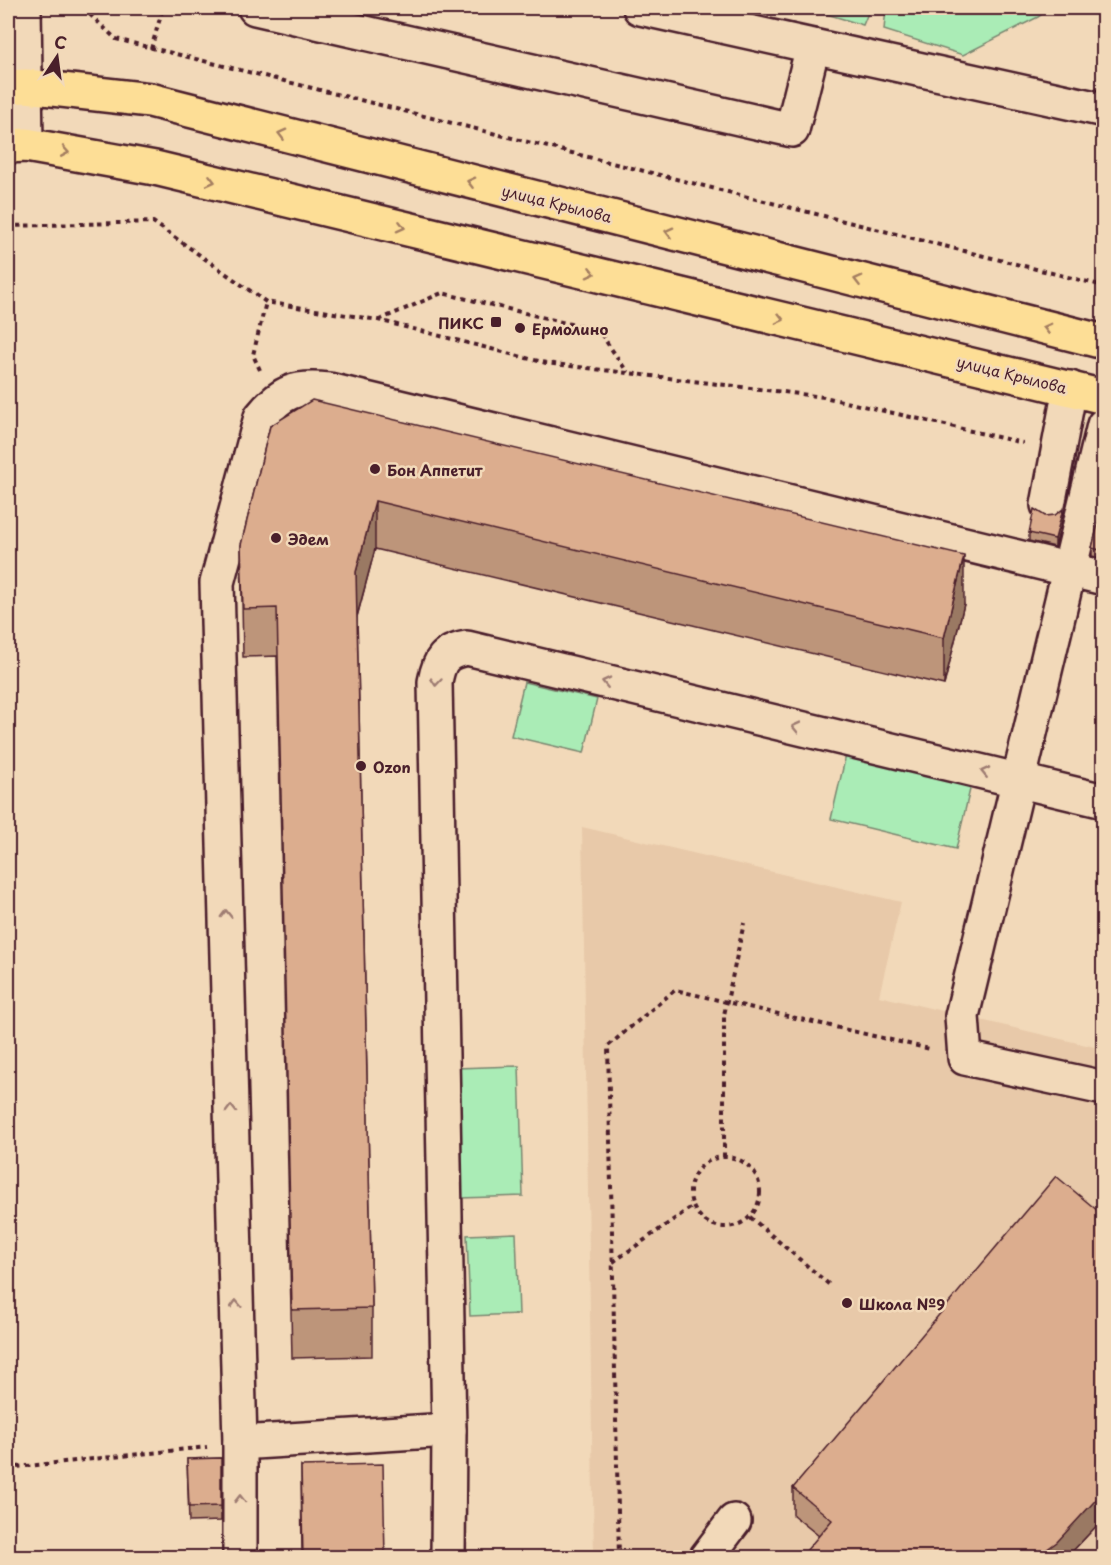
<svg xmlns="http://www.w3.org/2000/svg" width="1111" height="1565" font-family="'Playpen Sans',sans-serif">
	<style>
		.built { fill: #e8c9a9 }
		.green { fill: #aaecb6; stroke: #7a8670; stroke-width: 1.5 }
		.lines { fill: none; stroke-linecap: round; stroke-linejoin: round }
		.minor-casing { stroke: #4a1f2b; stroke-width: 38 }
		.major-casing { stroke: #4a1f2b; stroke-width: 38 }
		.path { stroke: #4a1f2b; stroke-width: 4; stroke-dasharray: 4.5 4.5; stroke-linecap: butt }
		.minor { stroke: #f2d9b9; stroke-width: 33 }
		.major { stroke: #fdde96; stroke-width: 33 }
		.wall { fill: #bd957a; stroke: #4a1f2b; stroke-width: 1.5 }
		.shaded-wall { fill: #9a7963; stroke: #4a1f2b; stroke-width: 1.5 }
		.building { fill: #dcad8e; stroke: #4a1f2b; stroke-width: 1.5 }
		.oneway { stroke: #a47e60 }
		.oneway2 { stroke: #9e7c72 }
		.poi-dot { fill: #4a1f2b; stroke: #f2d9b9; stroke-width: 2 }
		.labels { text-anchor: middle; dominant-baseline: central; stroke-width: 5; stroke-linejoin: round; paint-order: stroke }
		.street-label { font-size: 15px; fill: #4a1f2b; stroke: #f2d9b9 }
		.poi-label { font-size: 15px; font-weight: bold; fill: #4a1f2b; stroke: #f2d9b9; text-anchor: start }
	</style>
	<rect width="100%" height="100%" fill="#f2d9b9"/>
	<filter id="ink" filterUnits="userSpaceOnUse"><feTurbulence type="fractalNoise" baseFrequency=".0167" numOctaves="2"/><feDisplacementMap in="SourceGraphic" scale="12" xChannelSelector="R" yChannelSelector="G"/><feConvolveMatrix kernelMatrix="1 2 1 2 8 2 1 2 1" color-interpolation-filters="sRGB"/></filter>
	<g filter="url(#ink)">
		<path class="built" d="M582 827 901 902 879 996 1103 1049V1557H594Z"/>
		<g class="green">
			<path d="M807 8H870L863 25Z"/>
			<path d="M886 8H1050L1038 17 963 55 884 30Z"/>
			<path d="M524 682 597 699 584 753 511 736Z"/>
			<path d="M846 755 971 785 956 849 831 819Z"/>
			<path d="M519 1066 523 1196 460 1198 456 1068Z"/>
			<path d="M516 1233 519 1314 470 1316 467 1235Z"/>
		</g>
		<g class="lines">
			<g class="minor-casing">
				<g id="minor">
					<path d="M24 8 26 145"/>
					<path d="M255 8 792 130 813 46"/>
					<path d="M640 8 1104 110"/>
					<path d="M1104 425 962 1016 965 1058 1104 1088"/>
					<path d="M1048 505 1070 388"/>
					<path d="M240 1443 449 1430"/>
					<path d="M240 1558V1443L217 583 261 417C282 391 296 386 329 390L1104 578"/>
					<path d="M448 1558 449 1430 435 682C439 660 444 652 467 648L1104 801"/>
					<path d="M706 1558 734 1521"/>
				</g>
			</g>
			<g class="major-casing">
				<g id="major">
					<path d="M8 87 26 86 150 100 1104 342"/>
					<path d="M8 146 26 145 155 168 1104 397"/>
				</g>
			</g>
			<g class="path">
				<path d="M83 8 116 39 1104 286"/>
				<path d="M151 49 163 8"/>
				<path d="M8 226 153 222 266 302 378 320 546 363 824 397 1023 443"/>
				<path d="M379 320 442 293 599 331 628 373"/>
				<path d="M260 370 253 355 266 302"/>
				<path d="M724 1157V1015L744 923"/>
				<circle cx="725" cy="1192" r="35"/>
				<path d="M750 1217 832 1287"/>
				<path d="M613 1262 693 1206"/>
				<path d="M8 1468 207 1447"/>
				<path d="M619 1558 608 1046 675 990 930 1049"/>
			</g>
			<use href="#minor" class="minor"/>
			<use href="#major" class="major"/>
		</g>
		<g class="wall">
			<path d="M270 426 964 604 944 685 375 549 357 617 372 1308V1356L292 1358 277 656 243 657 241 545Z"/>
			<path d="M1104 508V559L1092 556V548Z"/>
			<path d="M1045 516H1063L1055 547 1029 541V533Z"/>
			<path d="M1104 1205V1518L1067 1557 819 1536 793 1515V1488L1098 1211Z"/>
			<path d="M221 1458V1521L189 1522 187 1459Z"/>
			<path d="M301 1466 385 1557H302Z"/>
		</g>
		<g class="shaded-wall">
			<path d="M375 501V549L356 620V572Z"/>
			<path d="M1063 509V516L1055 547V539Z"/>
			<path d="M964 556V604L944 685V638Z"/>
			<path d="M1104 1491V1518L1067 1557H1036Z"/>
		</g>
		<g class="building">
			<path d="M312 400 964 556 944 638 375 501 356 572 372 1308 292 1310 277 608 243 609 241 545 270 426Z"/>
			<path d="M1102 508H1104V551L1092 548Z"/>
			<path d="M1034 509 1045 516 1055 515 1063 509 1055 539 1029 533Z"/>
			<path d="M1056 1176 1098 1211 1104 1205V1491L1057 1542 1036 1557H801L832 1520 793 1488Z"/>
			<path d="M221 1458V1506L189 1507 187 1459Z"/>
			<path d="M383 1464 385 1557H303L301 1466Z"/>
		</g>
		<defs><path id="oneway-chevron" d="M-2-3.5L2.5 0L-2 3.5" fill="none" stroke-width="1.6" stroke-linecap="round" stroke-linejoin="round" transform="scale(1.5)"/></defs>
		<g class="oneway">
			<use href="#oneway-chevron" transform="translate(282 134) rotate(-166)"/>
			<use href="#oneway-chevron" transform="translate(65 152) rotate(10)"/>
			<use href="#oneway-chevron" transform="translate(211 181) rotate(14)"/>
			<use href="#oneway-chevron" transform="translate(471 182) rotate(-166)"/>
			<use href="#oneway-chevron" transform="translate(401 227) rotate(14)"/>
			<use href="#oneway-chevron" transform="translate(669 232) rotate(-166)"/>
			<use href="#oneway-chevron" transform="translate(591 273) rotate(14)"/>
			<use href="#oneway-chevron" transform="translate(858 280) rotate(-166)"/>
			<use href="#oneway-chevron" transform="translate(780 319) rotate(14)"/>
			<use href="#oneway-chevron" transform="translate(1047 328) rotate(-166)"/>
		</g>
		<g class="oneway2">
			<use href="#oneway-chevron" transform="translate(436 682) rotate(95)"/>
			<use href="#oneway-chevron" transform="translate(606 682) rotate(-167)"/>
			<use href="#oneway-chevron" transform="translate(796 727) rotate(-167)"/>
			<use href="#oneway-chevron" transform="translate(985 772) rotate(-167)"/>
			<use href="#oneway-chevron" transform="translate(226 914) rotate(-91)"/>
			<use href="#oneway-chevron" transform="translate(231 1109) rotate(-91)"/>
			<use href="#oneway-chevron" transform="translate(236 1304) rotate(-92)"/>
			<use href="#oneway-chevron" transform="translate(240 1499) rotate(-90)"/>
		</g>
	</g>
	<g class="poi-dot">
		<rect x="490" y="316" width="12" height="12" rx="3"/>
		<circle cx="520" cy="328" r="6"/>
		<circle cx="375" cy="469" r="6"/>
		<circle cx="276" cy="538" r="6"/>
		<circle cx="361" cy="766" r="6"/>
		<circle cx="847" cy="1303" r="6"/>
	</g>
	<g class="labels">
		<g class="street-label">
			<text transform="translate(557 203) rotate(14)">улица Крылова</text>
			<text transform="translate(1012 374) rotate(14)">улица Крылова</text>
		</g>
		<g class="poi-label">
			<text x="484" y="322" text-anchor="end">ПИКС</text>
			<text x="532" y="328">Ермолино</text>
			<text x="387" y="469">Бон Аппетит</text>
			<text x="288" y="538">Эдем</text>
			<text x="373" y="766">Ozon</text>
			<text x="859" y="1303">Школа №9</text>
		</g>
	</g>
	<rect width="1111" height="1565" fill="none" stroke="#f2d9b9" stroke-width="30"/>
	<rect x="15" y="15" width="1081" height="1535" fill="none" stroke="#4a1f2b" stroke-width="2" filter="url(#ink)"/>
	<g transform="translate(57 57) rotate(13)" stroke="#f2d9b9" stroke-width="4.5" paint-order="stroke">
	<path d="M0-4.5L10 22L0 15L-10 22Z" fill="#4a1f2b"/>
	<text y="-9" font-size="16" font-weight="bold" text-anchor="middle" fill="#4a1f2b">С</text>
	</g>
</svg>
